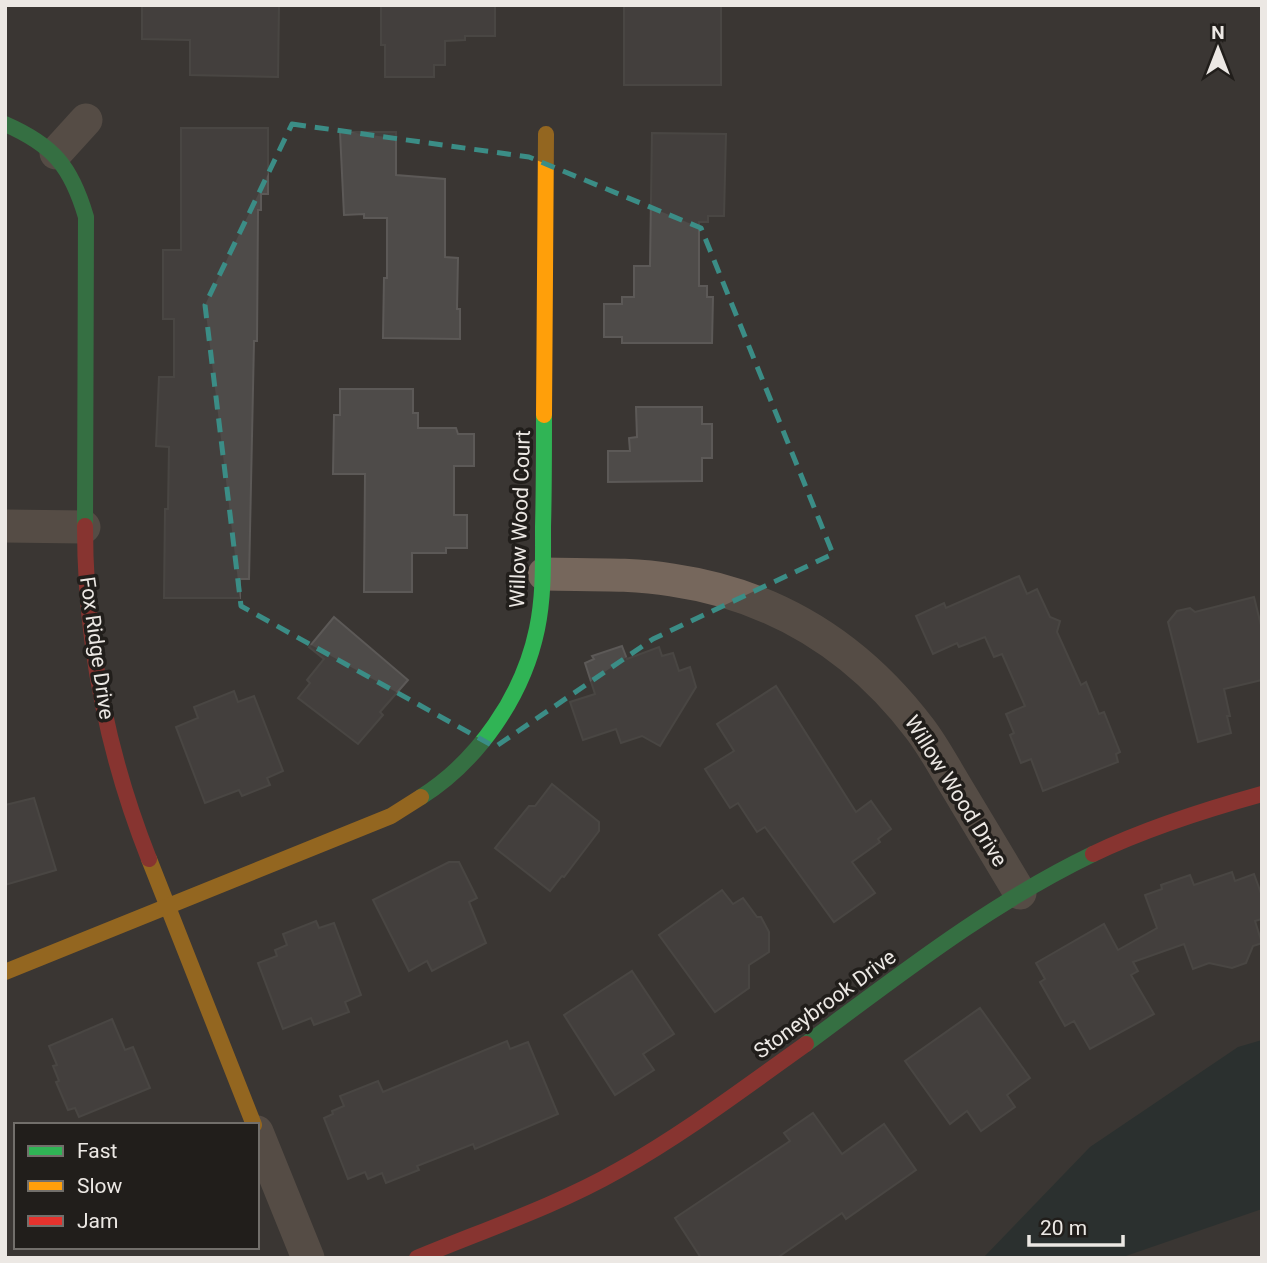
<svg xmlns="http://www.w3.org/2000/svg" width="1267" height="1263" font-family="Roboto,sans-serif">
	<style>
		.water { fill: #19292b }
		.building { fill: #4e4b49; stroke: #5c5957; stroke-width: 2 }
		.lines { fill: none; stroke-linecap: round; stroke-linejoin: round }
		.street { stroke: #76675c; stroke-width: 33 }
		.fast { stroke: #30b455; stroke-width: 16 }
		.slow { stroke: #ff9f0a; stroke-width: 16 }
		.jam { stroke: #e5322d; stroke-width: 16 }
		.marked { fill: none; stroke: #3b8d86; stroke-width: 5; stroke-dasharray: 14 9; stroke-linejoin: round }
		.labels { text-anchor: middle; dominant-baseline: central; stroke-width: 7; stroke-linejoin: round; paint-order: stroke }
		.street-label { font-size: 21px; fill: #ece8e4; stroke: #211e1b }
	</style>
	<rect width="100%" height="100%" fill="#3a3633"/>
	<path class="water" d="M1262 1040V1209L1120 1258H983L1090 1147 1238 1047Z"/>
	<g class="building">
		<path d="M142 5H279L278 77 190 75V40L142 39Z"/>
		<path d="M381 5H495V36H465V40L445 41V65H434V77H385V45H381Z"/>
		<rect x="624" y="5" width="97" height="80"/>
		<path d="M181 128H268V194H261V210H258L257 341H254L249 579H240V598H164L165 509H168L169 447 156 446 159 377H174V319H163V250H181Z"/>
		<path d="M340 132H396V175L445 179V257L458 258 457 309H460V339L383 338 384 278H387V218H364V214L344 215Z"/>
		<path d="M652 133 726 134 724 216H708V222H699V286H707V297H713L712 343H622V337H604V304H622V297H634V266H650Z"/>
		<path d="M340 389H413V413H418V428H456L458 434H474V466H454V515H467V548H446V553H412V592H364L365 474H333L334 415H340Z"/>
		<path d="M636 407H702V424H712V458H702V481L608 482V451H630L629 438 637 437Z"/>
		<path d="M1019 576 1027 594 1037 589 1050 617 1060 621 1057 632 1081 685 1086 682 1099 714 1104 712 1120 752 1116 754 1118 762 1043 791 1031 759 1021 763 1010 735 1014 733 1006 714 1025 706 1002 654 994 657 985 637 959 647 957 643 933 654 916 616 944 603 946 608Z"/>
		<path d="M1254 597 1262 629V680L1224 689 1230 716H1227L1231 733 1198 742 1168 622 1177 611 1190 608 1195 612Z"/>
		<path d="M334 617 408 680 380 712 383 715 358 744 298 698 310 683 307 680 324 659 309 647Z"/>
		<path d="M622 646 627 659 659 647 662 656 673 653 679 671 690 667 696 687 660 746 642 736 621 743 616 729 583 740 570 702 595 694 585 663 594 659 592 656Z"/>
		<path d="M776 686 856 812 871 801 891 829 878 839 880 842 852 862 875 893 834 922 765 827 757 832 738 803 730 808 705 769 734 751 717 724Z"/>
		<path d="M234 691 238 702 254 696 283 771 267 778 270 785 242 796 239 790 205 803 176 727 198 718 194 707Z"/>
		<path d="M552 784 599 822V831L564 877 562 876 550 891 495 848 529 806H535Z"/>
		<path d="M34 798 56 870 5 885V805Z"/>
		<path d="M449 862H459L477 898 469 902 486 943 432 971 427 961 409 971 373 900Z"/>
		<path d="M1232 872 1235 881 1254 874 1262 896V919L1255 921 1262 943 1253 946 1246 963 1232 968 1209 963 1193 969 1184 944 1133 962 1138 971 1131 975 1154 1014 1090 1049 1074 1021 1065 1026 1040 982 1045 979 1036 963 1104 924 1118 950 1157 928 1145 895 1162 889 1161 885 1190 875 1194 885Z"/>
		<path d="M722 890 733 904 743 898 757 917H761L769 932V952L749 965V988L715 1012 659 935Z"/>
		<path d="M316 921 319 928 334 923 361 995 345 1002 349 1012 314 1025 311 1018 283 1029 258 963 277 956 275 950 287 945 283 934Z"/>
		<path d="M632 971 674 1034 643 1054 654 1070 615 1095 564 1015Z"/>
		<path d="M980 1008 1030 1078 1007 1095 1015 1107 981 1131 967 1111 950 1124 905 1061Z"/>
		<path d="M112 1019 125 1050 133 1047 150 1088 79 1117 75 1108 68 1110 56 1082 59 1081 53 1066 57 1065 49 1046Z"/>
		<path d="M507 1041 510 1049 528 1042 558 1114 475 1149 473 1144 417 1166 419 1170 386 1183 382 1173 368 1179 365 1172 348 1179 324 1118 333 1114 332 1111 344 1106 340 1096 378 1081 383 1092Z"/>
		<path d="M813 1113 842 1154 884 1124 916 1170 846 1219 842 1213 777 1258H701L675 1218 790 1141 784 1133Z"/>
	</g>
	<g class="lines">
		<g class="street">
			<path d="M56 153 86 120"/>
			<path d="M5 526 84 527"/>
			<path d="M544 574C586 575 630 573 672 580 775 595 857 646 920 729 933 746 943 765 954 783 976 820 998 856 1020 893"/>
			<path d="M257 1132 308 1258"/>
		</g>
		<g class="fast">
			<path d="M5 124C53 145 71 166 86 217L85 526"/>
			<path d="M421 797C478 761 523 696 537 629 544 595 543 562 543 527 544 490 544 452 544 415"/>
			<path d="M806 1044C898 976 989 904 1093 854"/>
		</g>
		<g class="slow">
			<path d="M544 415 546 134"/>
			<path d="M149 859 254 1125"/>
			<path d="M5 972 391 816 421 797"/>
		</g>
		<g class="jam">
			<path d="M85 526C85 639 107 753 149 859"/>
			<path d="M1093 854C1147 828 1204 810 1262 794"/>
			<path d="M417 1258C484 1230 556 1206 619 1170 685 1133 744 1088 806 1044"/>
		</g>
	</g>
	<path d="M0 0H1267V1263H0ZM292 124 529 157 701 228 833 554 653 639 495 747 241 606 205 305Z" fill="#3a3633" fill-opacity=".55" fill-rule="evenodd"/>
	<path class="marked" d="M292 124 529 157 701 228 833 554 653 639 495 747 241 606 205 305Z"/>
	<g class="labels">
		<g class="street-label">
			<text transform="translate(520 519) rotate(-88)">Willow Wood Court</text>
			<text transform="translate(97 648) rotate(82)">Fox Ridge Drive</text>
			<text transform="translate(956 791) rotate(58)">Willow Wood Drive</text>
			<text transform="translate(825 1004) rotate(-36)">Stoneybrook Drive</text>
		</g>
	</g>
	<rect width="1267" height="1263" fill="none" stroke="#ece8e4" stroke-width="14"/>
	<rect x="14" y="1123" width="245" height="126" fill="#211e1b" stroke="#726f6b" stroke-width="2"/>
	<rect x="28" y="1146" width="35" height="10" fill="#30b455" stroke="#726f6b" stroke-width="2"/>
	<text x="77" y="1158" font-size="21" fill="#ece8e4">Fast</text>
	<rect x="28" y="1181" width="35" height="10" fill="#ff9f0a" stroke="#726f6b" stroke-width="2"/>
	<text x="77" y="1193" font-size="21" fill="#ece8e4">Slow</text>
	<rect x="28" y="1216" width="35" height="10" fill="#e5322d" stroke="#726f6b" stroke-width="2"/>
	<text x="77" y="1228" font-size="21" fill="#ece8e4">Jam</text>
	<g transform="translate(1218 49)" stroke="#211e1b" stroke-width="5" paint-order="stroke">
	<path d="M0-5L12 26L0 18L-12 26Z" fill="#ece8e4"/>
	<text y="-10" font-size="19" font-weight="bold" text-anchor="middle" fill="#ece8e4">N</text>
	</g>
	<path d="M1029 1235v10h94v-10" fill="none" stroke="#ece8e4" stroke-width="3.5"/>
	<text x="1040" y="1235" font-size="21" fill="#ece8e4" stroke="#211e1b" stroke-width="5" paint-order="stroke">20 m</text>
</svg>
